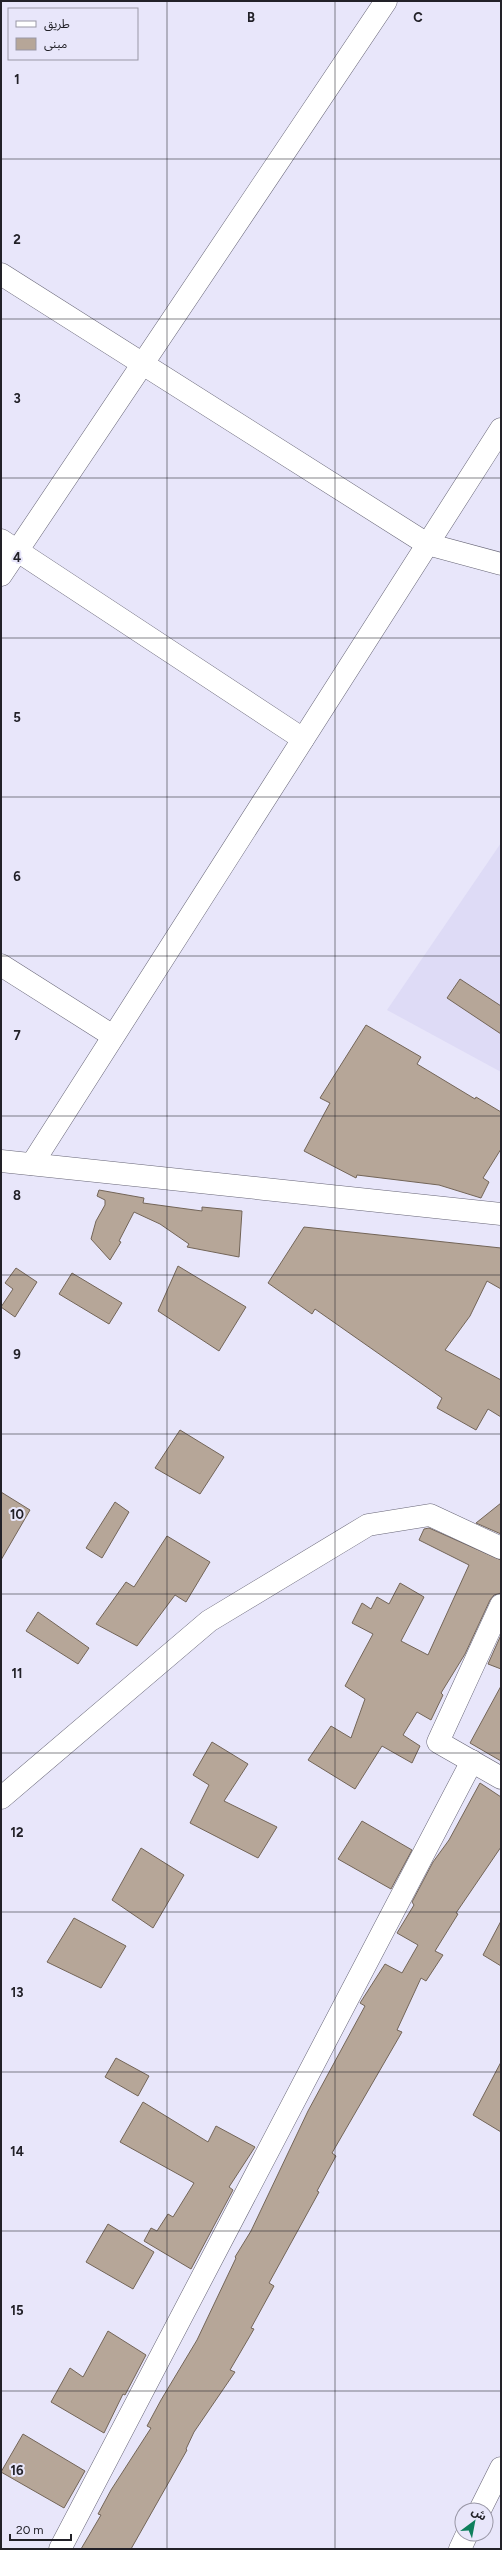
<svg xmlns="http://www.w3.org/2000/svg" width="502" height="2550" font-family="Figtree,'Noto Sans Arabic',sans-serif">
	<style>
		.built { fill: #dedbf6 }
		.building { fill: #b6a698; stroke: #736558 }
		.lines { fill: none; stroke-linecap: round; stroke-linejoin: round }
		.minor-casing { stroke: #676576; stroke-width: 23 }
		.minor { stroke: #fff; stroke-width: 22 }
		.grid { fill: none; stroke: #222128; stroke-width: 1; stroke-opacity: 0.55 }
		.grid-label { font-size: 13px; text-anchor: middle; font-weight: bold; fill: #222128; stroke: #e8e6fa; stroke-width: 4; stroke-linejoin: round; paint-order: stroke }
	</style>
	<rect width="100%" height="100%" fill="#e8e6fa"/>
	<path class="built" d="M501 843V1072L387 1010Z"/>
	<g class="building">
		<path d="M460 979 501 1006V1034L447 998Z"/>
		<path d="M366 1025 421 1057 417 1064 475 1099 476 1097 501 1112V1149L483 1178 489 1182 481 1198 439 1185 357 1175 356 1178 304 1151 330 1103 320 1098Z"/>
		<path d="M99 1190 144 1198 143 1203 202 1211V1207L242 1211 239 1257 187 1247 189 1244 160 1224 134 1212 119 1241 121 1242 110 1260 91 1239 96 1221 105 1205V1200L97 1196Z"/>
		<path d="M304 1227 501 1248V1289L487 1281 470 1316 445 1350 501 1380V1417L488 1409 476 1430 437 1408 442 1398 315 1309 312 1314 268 1283Z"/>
		<path d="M178 1266 246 1307 219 1351 158 1311Z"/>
		<path d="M16 1268 37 1282 15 1317 1 1307 13 1289 5 1283Z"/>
		<path d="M72 1273 122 1303 109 1324 59 1294Z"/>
		<path d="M180 1430 224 1457 200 1494 155 1468Z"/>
		<path d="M1 1492 30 1510 1 1560Z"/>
		<path d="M115 1502 129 1512 102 1558 86 1548Z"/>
		<path d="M501 1503V1534L476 1523Z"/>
		<path d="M429 1528 501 1560V1593L494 1595 490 1600 465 1654 441 1693 443 1695 431 1720 417 1712 403 1735 420 1746 412 1763 382 1746 355 1789 308 1760 331 1726 351 1738 365 1699 345 1686 373 1634 352 1623 362 1603 371 1609 377 1597 389 1604 400 1583 424 1597 401 1641 428 1655 469 1565 419 1540 424 1529Z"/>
		<path d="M167 1536 210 1562 186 1602 175 1595 137 1646 96 1624 126 1582 134 1587Z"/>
		<path d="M38 1612 89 1648 78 1664 26 1631Z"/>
		<path d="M501 1635V1669L488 1664Z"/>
		<path d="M501 1686V1761L470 1743Z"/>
		<path d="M212 1742 248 1764 224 1801 277 1827 258 1858 190 1823 209 1785 193 1775Z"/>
		<path d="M480 1783 501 1797V1847L456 1913 458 1914 435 1951 443 1955 426 1981 421 1978 397 2030 402 2032 332 2153 336 2156 317 2191 319 2192 269 2283 274 2286 251 2328 254 2329 230 2370 235 2372 194 2432 186 2449 187 2450 131 2549H81L101 2515 98 2514 111 2490 151 2428 147 2426 161 2400 197 2340 236 2258 235 2257 251 2231 308 2111 365 2006 360 2003 385 1964 402 1973 418 1945 397 1933 414 1905 412 1902 433 1862 449 1840Z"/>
		<path d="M362 1821 412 1850 391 1889 338 1859Z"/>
		<path d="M141 1848 184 1875 153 1928 112 1900Z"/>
		<path d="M74 1918 126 1946 101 1988 47 1962Z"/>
		<path d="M501 1921V1966L483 1955Z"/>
		<path d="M116 2058 149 2076 138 2096 105 2077Z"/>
		<path d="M501 2062V2132L473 2115Z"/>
		<path d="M143 2102 208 2142 216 2126 255 2147 229 2187 233 2190 191 2269 144 2241 151 2228 157 2231 168 2214 173 2217 194 2183 120 2142Z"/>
		<path d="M108 2224 154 2252 133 2289 86 2262Z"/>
		<path d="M108 2331 146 2355 125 2395 123 2394 104 2433 51 2402 70 2368 83 2377Z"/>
		<path d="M23 2434 85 2471 64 2508 1 2472Z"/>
	</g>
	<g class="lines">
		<g class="minor-casing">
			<g id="minor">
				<path d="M1 274 427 544 501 564"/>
				<path d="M1 540 303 739"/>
				<path d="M1 575 386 1"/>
				<path d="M1 965 113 1036"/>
				<path d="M1 1161 501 1214"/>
				<path d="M32 1164 501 429"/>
				<path d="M501 1605 438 1742 501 1778"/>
				<path d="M1 1798 209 1621 368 1525 430 1515 501 1548"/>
				<path d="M480 2510 501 2468"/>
				<path d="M60 2549 472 1761"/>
				<path d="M460 2549 467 2534"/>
			</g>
		</g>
		<use href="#minor" class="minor"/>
	</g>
	<path class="grid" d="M167 1V2549M335 1V2549M1 159H501M1 319H501M1 478H501M1 638H501M1 797H501M1 956H501M1 1116H501M1 1275H501M1 1434H501M1 1594H501M1 1753H501M1 1912H501M1 2072H501M1 2231H501M1 2391H501"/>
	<g class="grid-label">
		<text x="251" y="22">B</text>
		<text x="418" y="22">C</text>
		<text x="17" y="84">1</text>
		<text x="17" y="244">2</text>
		<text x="17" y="403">3</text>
		<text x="17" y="562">4</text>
		<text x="17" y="722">5</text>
		<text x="17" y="881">6</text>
		<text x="17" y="1040">7</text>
		<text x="17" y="1200">8</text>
		<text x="17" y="1359">9</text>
		<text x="17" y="1519">10</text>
		<text x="17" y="1678">11</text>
		<text x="17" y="1837">12</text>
		<text x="17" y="1997">13</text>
		<text x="17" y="2156">14</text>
		<text x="17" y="2315">15</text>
		<text x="17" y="2475">16</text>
	</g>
	<rect width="502" height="2550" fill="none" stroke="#222128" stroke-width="4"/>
	<rect x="8" y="8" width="130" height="52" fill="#e8e6fa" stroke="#9997a6"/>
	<rect x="16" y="21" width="20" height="6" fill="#ffffff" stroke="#9997a6"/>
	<text x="44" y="28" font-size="12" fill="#222128">طريق</text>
	<rect x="16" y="38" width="20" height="12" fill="#b6a698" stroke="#9997a6"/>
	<text x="44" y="48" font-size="12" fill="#222128">مبنى</text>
	<g transform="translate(474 2522) rotate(32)"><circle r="19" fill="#e8e6fa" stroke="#9997a6"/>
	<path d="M0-3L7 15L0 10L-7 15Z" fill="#0e7f5c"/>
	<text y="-6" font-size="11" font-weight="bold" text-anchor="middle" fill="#222128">ش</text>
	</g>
	<path d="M10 2534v6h61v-6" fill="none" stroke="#222128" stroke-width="2"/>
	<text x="16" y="2534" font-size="12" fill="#222128" stroke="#e8e6fa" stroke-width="3" paint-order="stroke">20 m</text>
</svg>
